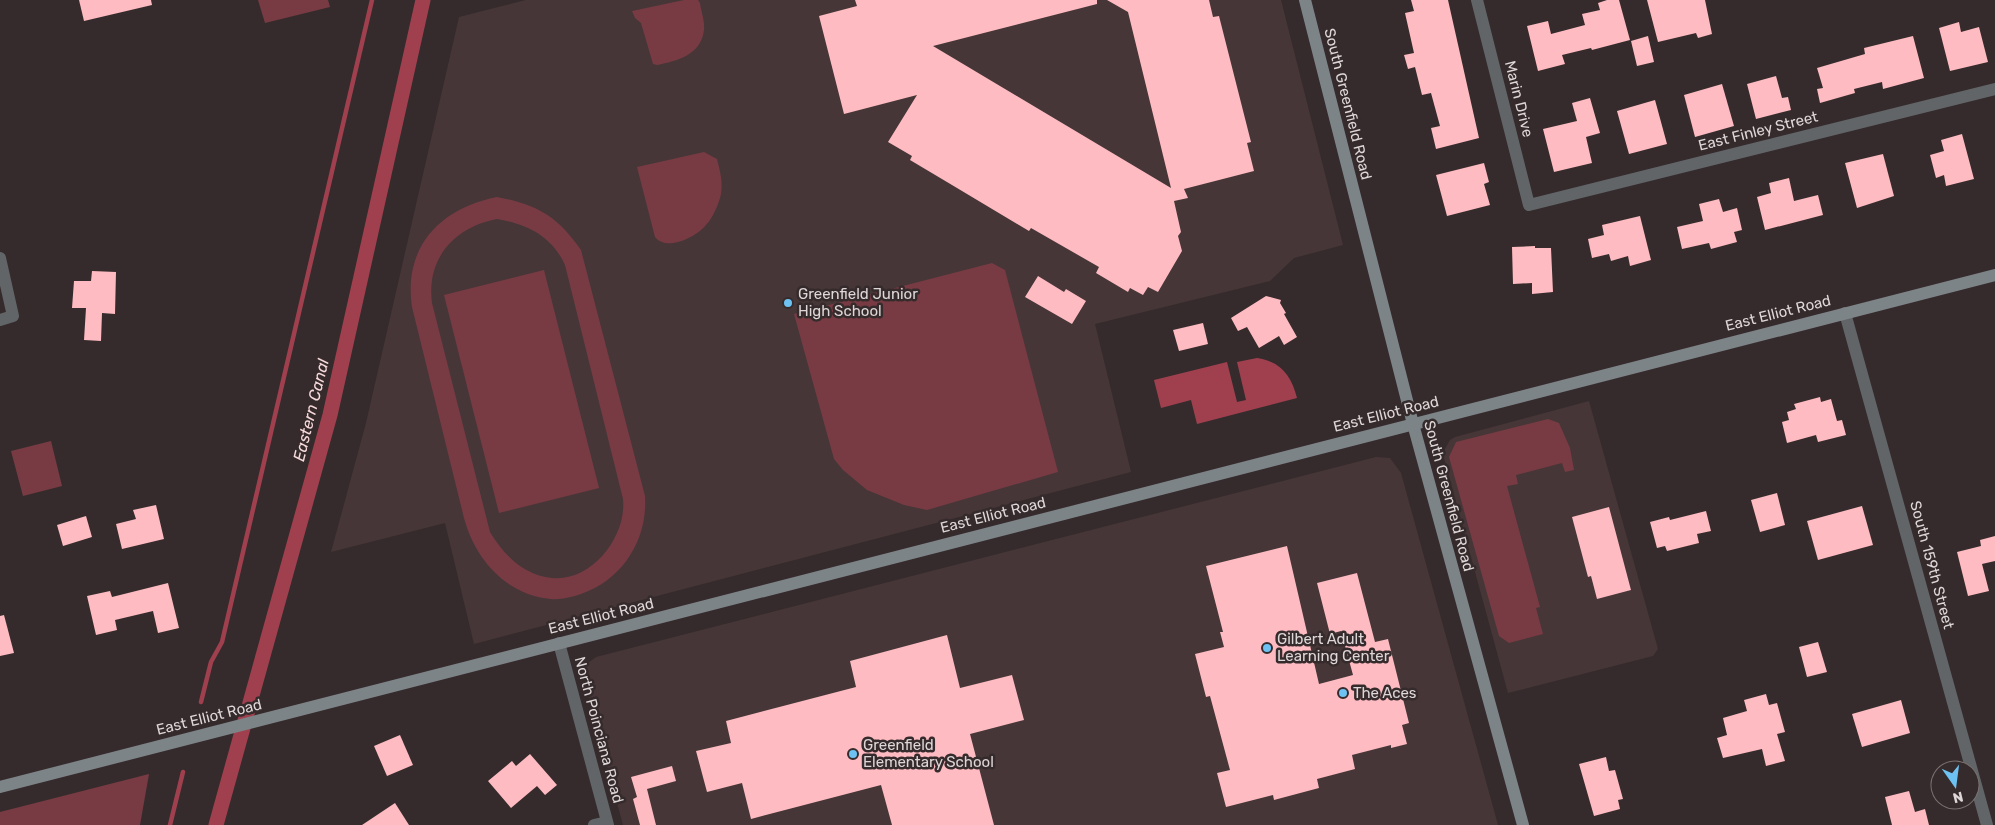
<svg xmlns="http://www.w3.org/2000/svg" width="1995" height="825" font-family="Rubik,sans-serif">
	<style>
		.built { fill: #463637 }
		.green { fill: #783b43; fill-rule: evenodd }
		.water { fill: #a0404f }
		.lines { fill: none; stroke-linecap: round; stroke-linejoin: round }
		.stream { stroke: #a0404f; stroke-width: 4.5 }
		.canal { stroke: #a0404f; stroke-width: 15 }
		.building { fill: #febbc1 }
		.minor { stroke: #616568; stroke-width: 12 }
		.secondary { stroke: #7d8488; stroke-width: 12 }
		.poi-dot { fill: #6dc2f3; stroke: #362b2c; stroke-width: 2 }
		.labels { text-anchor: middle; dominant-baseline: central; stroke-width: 5; stroke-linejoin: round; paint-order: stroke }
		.street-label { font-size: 15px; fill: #ded7d7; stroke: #362b2c }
		.poi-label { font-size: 15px; fill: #ded7d7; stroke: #362b2c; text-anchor: start }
		.water-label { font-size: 16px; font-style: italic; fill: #f7dadc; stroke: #362b2c }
	</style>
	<rect width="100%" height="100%" fill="#362b2c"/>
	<g class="built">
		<path d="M526 0H1281L1343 245 1294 258 1270 281 1095 324 1131 472 474 644 445 523 331 552 366 423 459 17Z"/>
		<path d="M1589 401 1658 649 1653 656 1508 693 1444 458 1445 449 1450 440 1455 437Z"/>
		<path d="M1376 457 1390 458 1401 473 1498 825H623L582 673 588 663 596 657Z"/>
	</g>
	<g class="green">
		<path d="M258 0H328L330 7 265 23Z"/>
		<path d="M684 0H698L700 3C701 11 705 22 704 30 701 55 677 61 657 65L653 64 641 23 635 18 632 11Z"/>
		<path d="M704 152 717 159C720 171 723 182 721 194 719 203 713 218 706 225 696 237 667 252 655 237L637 167Z"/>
		<path d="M497 197C538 205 557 216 581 250L645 496C648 540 622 580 581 594 572 597 560 600 551 599 506 595 475 559 464 518L412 307C403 246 441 208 497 197ZM497 219C527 224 552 236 565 265L623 499C627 536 592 582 552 578 523 575 504 555 490 532L432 303C426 258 455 227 497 219Z"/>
		<path d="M992 263 1005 270 1058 472 927 510 904 505 867 490 843 470 834 459 794 314Z"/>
		<path d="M544 270 599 488 499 513 444 295Z"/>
		<path d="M1548 419 1559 423 1570 448 1574 470 1565 472 1562 463 1516 475 1518 484 1507 486 1540 607 1536 608 1543 634 1509 643 1499 636 1449 457 1456 442Z"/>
		<path d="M51 441 62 486 23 496 11 451Z"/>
		<path d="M149 774 140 825H0V812Z"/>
	</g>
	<path class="water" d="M1257 358C1281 362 1291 375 1297 398L1197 424 1191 400 1161 408 1154 380 1227 362 1237 402 1246 400 1237 362Z"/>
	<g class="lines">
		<g class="stream">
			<path d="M201 702 211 662 222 642 372 0"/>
			<path d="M170 825 183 772"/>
		</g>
		<path class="canal" d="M216 825 330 415 423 0"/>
	</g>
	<g class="building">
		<path d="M79 0H151L152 5 84 21Z"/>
		<path d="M855 0H1097V4L933 46 1171 188 1128 12 1107 0H1209L1213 17 1219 16 1251 142 1247 143 1254 171 1184 189 1188 198 1174 201 1181 232 1178 236 1182 251 1158 292 1148 287 1143 295 1130 288 1128 292 1096 273 1099 267 1031 228 1029 231 952 185 910 160 912 156 888 142 917 95 844 114 819 16 857 6Z"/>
		<path d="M1411 0H1448L1479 138 1436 149 1431 128 1440 126 1431 93 1422 95 1415 67 1408 69 1404 55 1414 53 1405 13 1414 11Z"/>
		<path d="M1607 0H1619L1630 40 1592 50 1591 48 1562 55 1565 64 1538 71 1527 26 1548 21 1551 34 1585 25 1582 14 1600 10 1598 3Z"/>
		<path d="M1647 0H1705L1712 34 1698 38 1696 33 1658 42Z"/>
		<path d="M1959 22 1961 32 1979 27 1988 62 1950 71 1939 28Z"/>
		<path d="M1648 36 1654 62 1637 66 1631 41Z"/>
		<path d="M1913 36 1924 78 1883 89 1882 82 1854 89 1855 93 1820 103 1817 89 1823 88 1817 68 1865 54 1864 48Z"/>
		<path d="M1776 76 1782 98 1788 97 1791 110 1756 119 1747 84Z"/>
		<path d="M1722 84 1734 126 1695 137 1684 95Z"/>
		<path d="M1590 98 1600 133 1586 137 1592 163 1554 172 1543 129 1577 121 1572 103Z"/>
		<path d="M1655 100 1667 144 1629 154 1617 111Z"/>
		<path d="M1962 134 1974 179 1946 186 1944 175 1936 178 1930 155 1944 151 1941 140Z"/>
		<path d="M1883 154 1894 196 1857 208 1845 163Z"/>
		<path d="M1484 163 1489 182 1484 184 1490 205 1447 216 1436 175Z"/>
		<path d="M1789 178 1794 201 1818 195 1823 215 1765 230 1757 197 1771 193 1769 183Z"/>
		<path d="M1719 199 1723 212 1737 208 1742 230 1734 232 1737 242 1711 249 1709 243 1682 249 1677 227 1703 221 1699 204Z"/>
		<path d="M1640 216 1651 260 1630 266 1628 256 1611 261 1609 254 1592 258 1588 239 1604 235 1602 225Z"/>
		<path d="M1535 246V248H1551L1553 292 1532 294V283L1513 284 1512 247Z"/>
		<path d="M92 271 116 272 115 314 102 313 101 341 84 340 86 308H72L74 281H91Z"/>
		<path d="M1038 276 1064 292 1066 289 1086 301 1072 324 1025 297Z"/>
		<path d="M1266 296 1281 300 1280 303 1286 313 1284 314 1297 337 1284 345 1279 336 1259 348 1247 327 1238 331 1231 318Z"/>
		<path d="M1203 323 1208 344 1179 351 1173 330Z"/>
		<path d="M1820 397 1821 402 1831 399 1837 421 1842 420 1846 435 1818 442 1816 435 1787 443 1782 422 1789 420 1787 412 1796 409 1794 404Z"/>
		<path d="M1777 493 1785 525 1760 532 1751 500Z"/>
		<path d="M156 505 164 539 122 549 116 524 136 519 133 510Z"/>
		<path d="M1862 506 1873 545 1818 560 1807 521Z"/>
		<path d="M1609 507 1631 590 1597 599 1591 576 1588 577 1572 517Z"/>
		<path d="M1706 511 1711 531 1697 534 1699 543 1667 551 1665 546 1657 548 1650 522 1669 517 1670 520Z"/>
		<path d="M86 516 92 537 63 546 57 525Z"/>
		<path d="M1995 536V561L1982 564 1989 591 1968 596 1957 552 1981 546 1980 540Z"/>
		<path d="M1287 546 1319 684 1353 675 1341 631 1330 634 1317 583 1357 573 1375 642 1388 639 1409 723 1402 725 1407 744 1391 748V745L1352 755 1355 769 1317 779 1319 788 1274 800 1273 795 1226 807 1217 773 1230 770 1210 696 1206 697 1195 654 1224 647 1220 632H1223L1206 566Z"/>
		<path d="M168 583 179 628 158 633 153 611 115 620 117 630 96 635 87 596 110 591 112 597Z"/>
		<path d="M4 615 14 653 0 656V616Z"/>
		<path d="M947 635 960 688 1012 675 1024 720 970 734 994 825H892L881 785 751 819 742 783 707 792 696 751 731 743 726 721 856 687 850 661Z"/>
		<path d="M1818 642 1827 672 1807 677 1799 647Z"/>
		<path d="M1766 694 1769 705 1777 703 1785 732 1777 734 1785 761 1766 766 1762 749 1723 758 1717 738 1727 735 1723 718 1747 711 1744 700Z"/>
		<path d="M1901 700 1910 733 1862 747 1852 714Z"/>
		<path d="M400 735 413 765 387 776 374 746Z"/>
		<path d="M530 754 557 785 545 795 537 786 511 808 488 781 512 761 516 766Z"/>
		<path d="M1606 757 1609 771 1615 770 1623 799 1618 800 1620 809 1594 816 1579 764Z"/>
		<path d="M672 766 676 781 647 789 656 825H640L633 799 637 797 631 777Z"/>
		<path d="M1909 791 1915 812 1925 809 1929 825H1892L1885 797Z"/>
		<path d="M395 803 409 825H362Z"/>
	</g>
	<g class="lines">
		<g class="minor">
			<path d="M1477 0 1529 205 1995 89"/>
			<path d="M0 258 13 316 0 320"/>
			<path d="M1845 313 1987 825"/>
			<path d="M559 643 608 825"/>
			<path d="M594 825 607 822"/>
		</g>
		<g class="secondary">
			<path d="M1305 0 1413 424 1523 825"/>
			<path d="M0 787 1995 275"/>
		</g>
	</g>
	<g class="poi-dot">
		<circle cx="788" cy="303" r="5"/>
		<circle cx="1267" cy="648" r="5"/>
		<circle cx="1343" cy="693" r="5"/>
		<circle cx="853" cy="754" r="5"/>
	</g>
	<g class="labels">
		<g class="street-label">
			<text transform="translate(1519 99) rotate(76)">Marin Drive</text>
			<text transform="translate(1348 104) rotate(76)">South Greenfield Road</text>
			<text transform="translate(1758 131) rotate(-14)">East Finley Street</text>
			<text transform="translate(1778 313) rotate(-14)">East Elliot Road</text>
			<text transform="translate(1386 414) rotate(-14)">East Elliot Road</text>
			<text transform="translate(1449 496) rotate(75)">South Greenfield Road</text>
			<text transform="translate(993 515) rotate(-14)">East Elliot Road</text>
			<text transform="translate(1932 565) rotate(75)">South 159th Street</text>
			<text transform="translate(601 616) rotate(-14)">East Elliot Road</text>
			<text transform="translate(209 717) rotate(-14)">East Elliot Road</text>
			<text transform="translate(599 730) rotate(75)">North Poinciana Road</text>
		</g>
		<g class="poi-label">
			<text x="798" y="294">Greenfield Junior<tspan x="798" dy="17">High School</tspan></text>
			<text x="1277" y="639">Gilbert Adult<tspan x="1277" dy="17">Learning Center</tspan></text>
			<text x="1353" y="693">The Aces</text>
			<text x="863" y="745">Greenfield<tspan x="863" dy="17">Elementary School</tspan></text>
		</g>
		<g class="water-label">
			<text transform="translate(311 410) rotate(-76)">Eastern Canal</text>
		</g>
	</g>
	<g transform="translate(1955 785) rotate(166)"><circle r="24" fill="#362b2c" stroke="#797070"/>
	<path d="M0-4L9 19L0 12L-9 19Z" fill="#6dc2f3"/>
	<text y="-8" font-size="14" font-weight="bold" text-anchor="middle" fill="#ded7d7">N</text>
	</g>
</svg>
